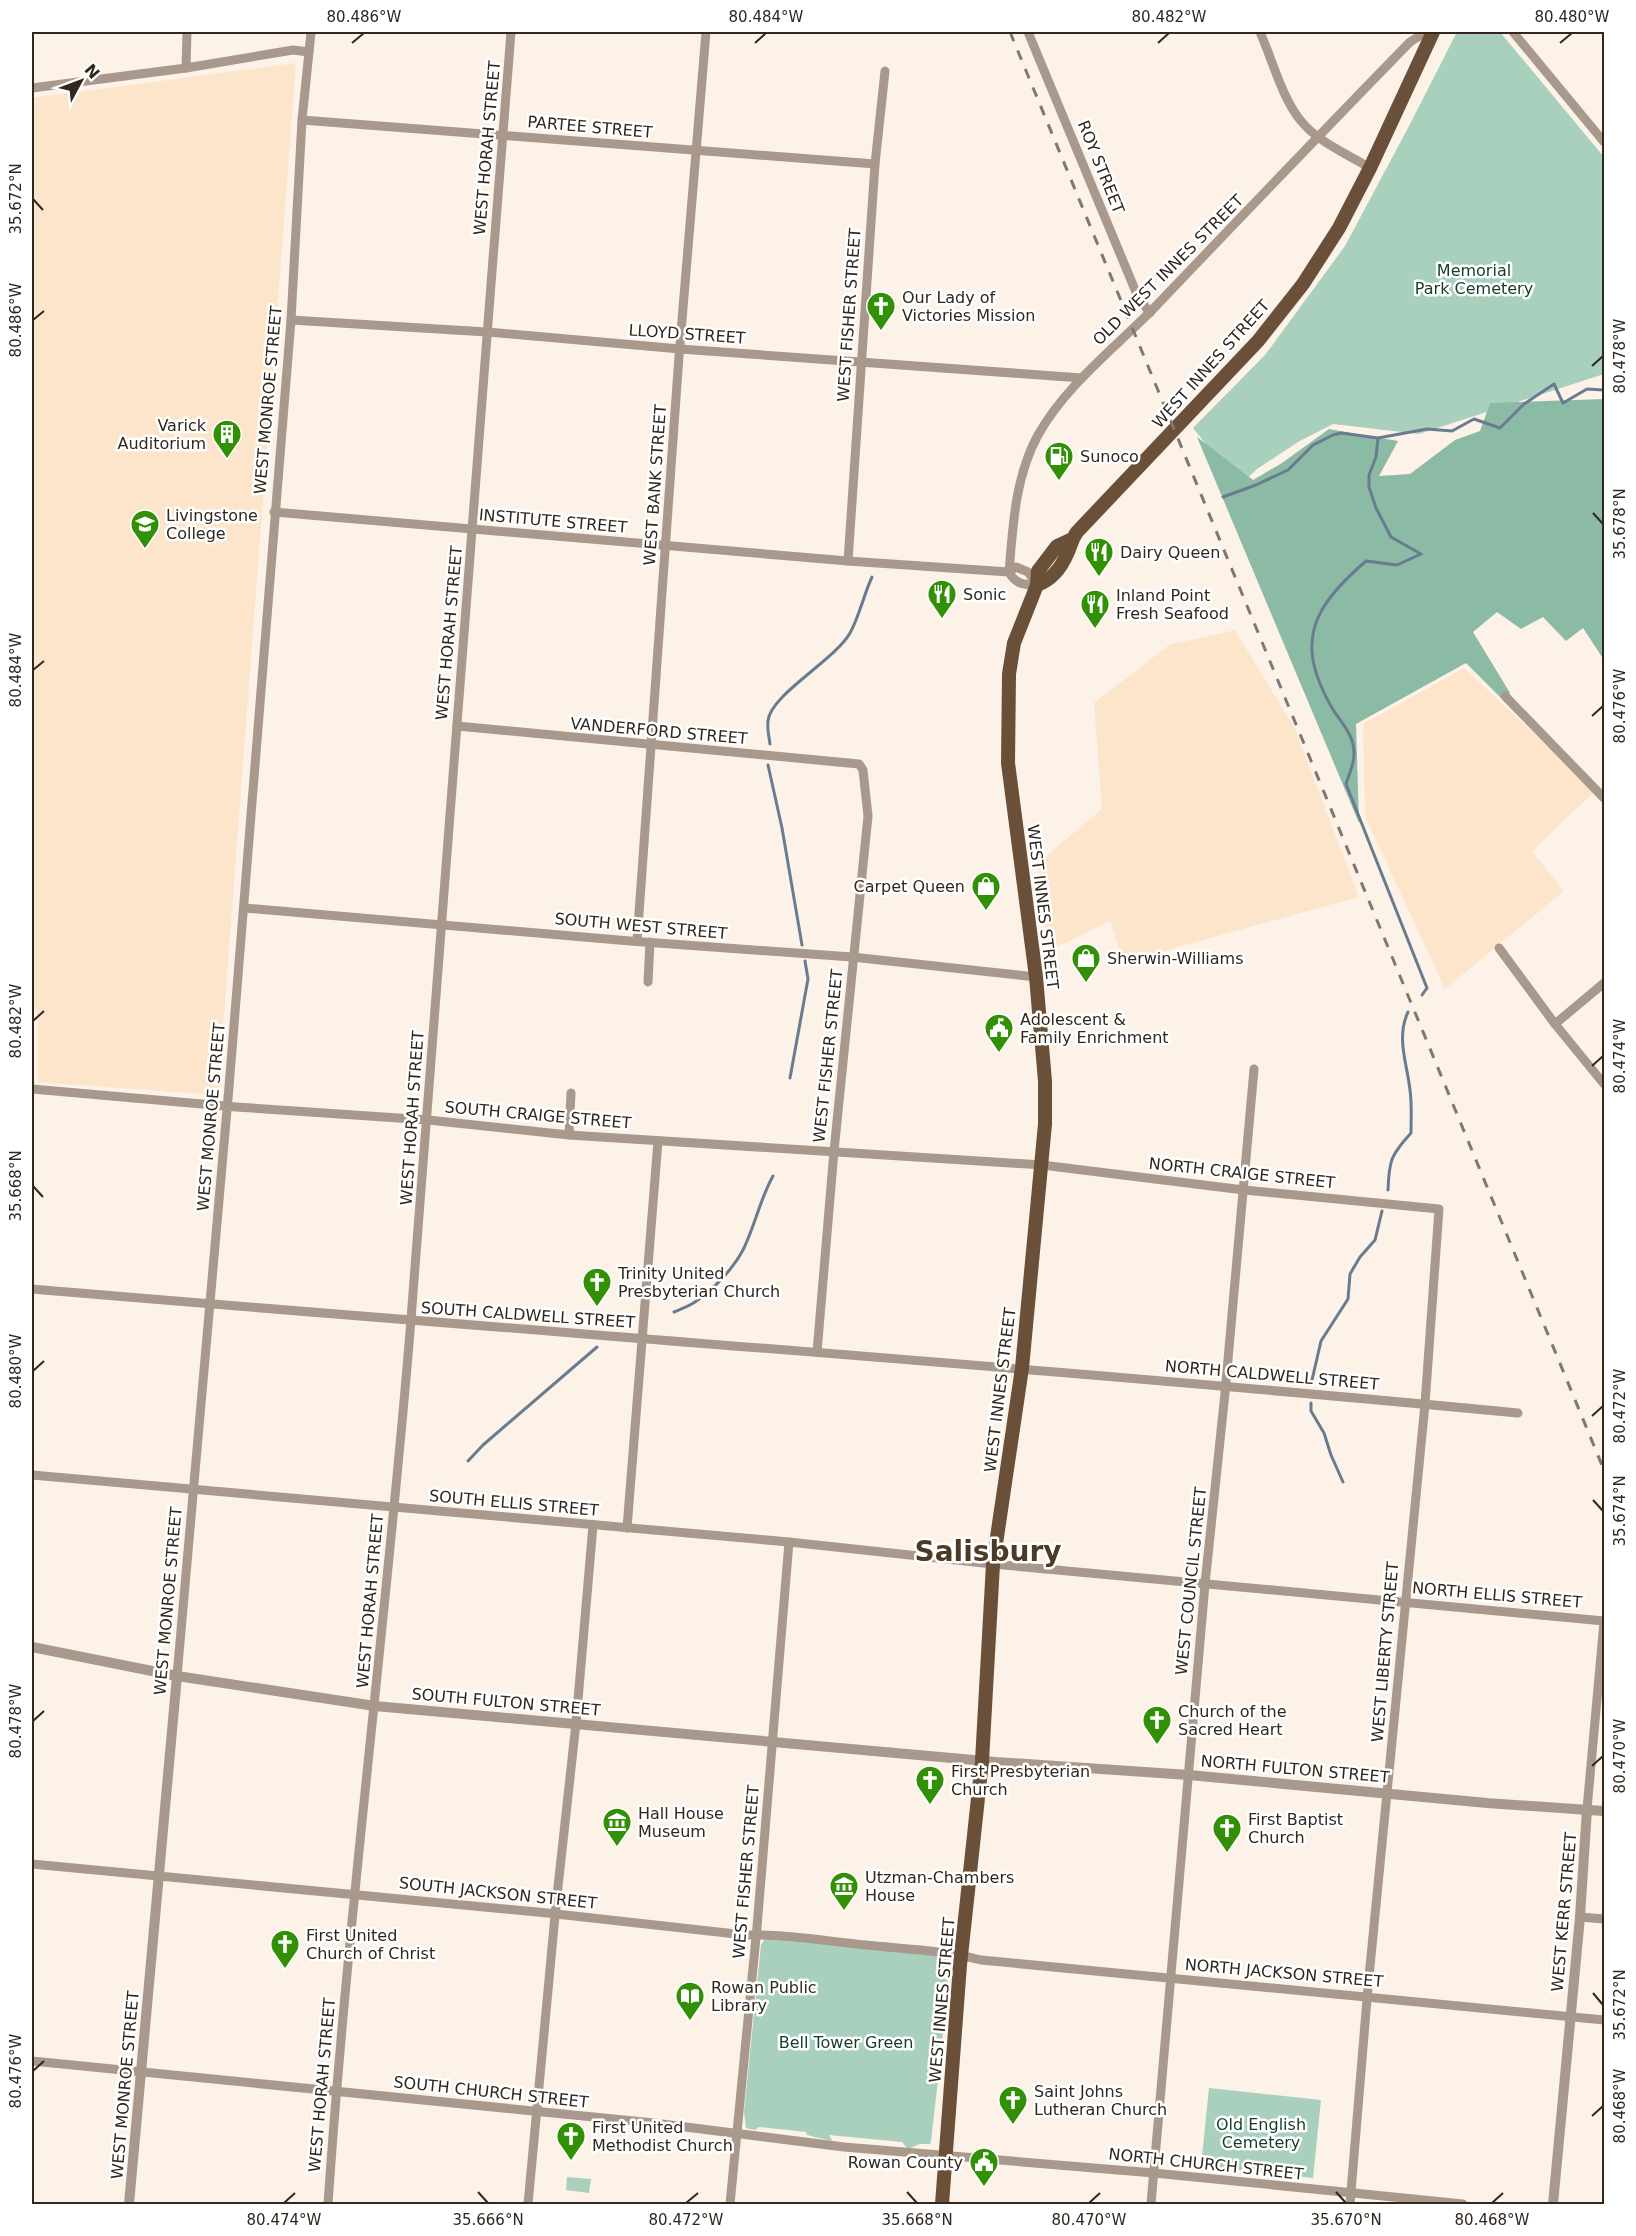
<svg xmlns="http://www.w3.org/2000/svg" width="1636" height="2236" font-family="'DejaVu Sans',sans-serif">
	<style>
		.built { fill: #fde5cc }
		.green { fill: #a8d0bd }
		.forest { fill: #8cbba5 }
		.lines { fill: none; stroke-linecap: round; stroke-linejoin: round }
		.stream { stroke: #697c8f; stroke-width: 3 }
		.minor { stroke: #a9998c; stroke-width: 9 }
		.tertiary { stroke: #a9998c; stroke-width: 10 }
		.primary { stroke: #6a5038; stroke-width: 14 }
		.rail { stroke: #80776e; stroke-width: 3; stroke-dasharray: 10 10; stroke-linecap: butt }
		.ticks { fill: none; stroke: #30271e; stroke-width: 2 }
		.labels { text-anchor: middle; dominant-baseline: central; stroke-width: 5; stroke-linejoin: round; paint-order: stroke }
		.street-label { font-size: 16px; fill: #30271e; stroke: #fff }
		.park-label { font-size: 16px; fill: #143b2c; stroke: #fff }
		.poi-label { font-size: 16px; fill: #30271e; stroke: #fff; text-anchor: start }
		.town-label { font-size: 28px; font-weight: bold; fill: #4d3a25; stroke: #fff }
		.neatline { fill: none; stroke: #30271e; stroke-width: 2 }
		.ticks-label { font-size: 15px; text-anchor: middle; fill: #30271e }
	</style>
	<rect width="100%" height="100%" fill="#fcf2e8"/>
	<g class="built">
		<path d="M296 63 218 1095 38 1082V1017L32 1001V98Z"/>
		<path d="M1235 630 1295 729 1359 897 1123 962 1110 921 1048 951 1038 863 1102 809 1094 703 1169 645Z"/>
		<path d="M1464 668 1595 791 1532 851 1564 891 1445 989 1365 816 1363 724Z"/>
	</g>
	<g class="green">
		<path d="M1457 32H1500L1604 157V374L1419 434 1333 424 1298 442 1257 469 1239 486 1193 428 1265 355 1345 246 1409 126Z"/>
		<path d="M766 1937 947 1957 949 1960C945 2021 938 2081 931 2141L930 2144H920L908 2149 902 2142 829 2135 832 2140 831 2141 807 2135 806 2132 759 2127 755 2130 746 2128 744 2112 761 1945Z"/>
		<path d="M1209 2088 1321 2100 1313 2178 1201 2166Z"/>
		<path d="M567 2177 591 2179 589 2193 566 2190Z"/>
	</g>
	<path class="forest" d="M1604 399V660L1583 628 1566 641 1543 617 1521 629 1497 612 1473 632 1510 693 1503 700 1466 663 1356 724 1359 823 1197 437 1253 480 1282 463 1329 429 1398 441 1379 476 1410 474 1455 440 1480 431 1490 403Z"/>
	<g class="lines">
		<g class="stream">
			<path d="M1378 438 1376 457 1369 475V487L1376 508 1391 537 1421 554 1397 565 1366 561C1312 608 1294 642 1332 708 1341 723 1354 734 1354 753 1355 762 1349 774 1346 784L1427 988 1422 995"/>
			<path d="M1223 497 1256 485 1288 470 1313 445 1333 435 1341 433 1378 438 1427 429 1452 431 1474 419 1500 428 1524 404 1554 384 1563 403 1587 389 1604 390"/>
			<path d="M770 744C769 737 767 729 768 721 770 695 835 660 850 633 859 617 864 594 872 577"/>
			<path d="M768 765 782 828 802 945"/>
			<path d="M790 1078 808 979 805 961"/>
			<path d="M1388 1190C1389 1160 1391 1155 1411 1133 1411 1119 1412 1104 1410 1090 1407 1063 1396 1038 1408 1012"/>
			<path d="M674 1312C681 1309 689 1306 695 1302 713 1290 733 1269 743 1250 755 1226 760 1199 773 1176"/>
			<path d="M1312 1380 1321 1341 1348 1299 1350 1274 1360 1257 1375 1240 1382 1211"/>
			<path d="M1311 1403V1411L1324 1433 1331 1455 1343 1482"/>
			<path d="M468 1461 483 1445 597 1347"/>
		</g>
		<g class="minor">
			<path d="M1028 32 1138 297 1150 313"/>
			<path d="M1260 32C1272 59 1282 98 1301 121 1318 142 1347 154 1370 168"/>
			<path d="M1513 32 1604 142"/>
			<path d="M186 68 187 32"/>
			<path d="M32 88 186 68 293 50 309 52"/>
			<path d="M302 120 875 164"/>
			<path d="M291 320 487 332 680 349 1082 378"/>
			<path d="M274 512 848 561 1009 572 1016 567 1028 572 1037 585"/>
			<path d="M848 561 875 164 885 71"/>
			<path d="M1009 572C1013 525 1015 477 1038 435 1066 385 1115 348 1154 308 1239 219 1324 130 1410 42L1426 32"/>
			<path d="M1009 572C1015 584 1024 585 1037 585"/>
			<path d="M1505 696 1604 798"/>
			<path d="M457 726 859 764 863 770 868 816 834 1151 817 1352"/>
			<path d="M244 908 630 941 852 957 1036 977"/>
			<path d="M637 941 679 356 706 32"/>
			<path d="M1499 948 1555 1024 1604 1084"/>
			<path d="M648 982 650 942"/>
			<path d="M1555 1024 1604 983"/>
			<path d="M32 1089 236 1107 428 1120 569 1135 1042 1165 1244 1190 1439 1209 1425 1404 1368 1987 1350 2204"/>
			<path d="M569 1135 571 1093"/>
			<path d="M32 1289C527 1331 1023 1366 1518 1413"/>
			<path d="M32 1475 789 1542 993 1564 1604 1621"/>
			<path d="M627 1528 658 1141"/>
			<path d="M177 1676 229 1087 291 320 302 120 311 32"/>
			<path d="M1587 1809 1604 1622"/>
			<path d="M32 1864 547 1913 745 1935C786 1934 825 1941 866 1945 904 1949 943 1950 981 1960L1604 2020"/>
			<path d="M1580 1917 1604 1919"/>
			<path d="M32 2061 654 2123 844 2147 1154 2173 1463 2204"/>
			<path d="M328 2204C348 1913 386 1623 410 1332 445 898 476 465 511 32"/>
			<path d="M528 2204 556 1905 576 1723 593 1525"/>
			<path d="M730 2204 757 1927 789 1542"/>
			<path d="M1151 2204 1205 1584 1225 1393 1254 1069"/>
		</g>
		<g class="tertiary">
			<path d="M32 1647 177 1676 375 1706 996 1762 1189 1775 1487 1803 1604 1811"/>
			<path d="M129 2204 177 1676"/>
			<path d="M1553 2204 1580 1917 1587 1809"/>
		</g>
		<g class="primary">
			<path d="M1037 585C1051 580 1061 568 1067 554 1071 546 1071 540 1077 532L1258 341 1303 284 1339 228 1370 168 1433 32"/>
			<path d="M942 2204 960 1965 982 1761 993 1564 1022 1368 1045 1124V1081L1036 977 1008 763 1009 674 1014 643 1037 585 1038 571 1057 546 1070 540"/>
		</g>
		<path class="rail" d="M1010 32 1604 1470"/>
	</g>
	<path class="ticks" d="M352 43 364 33M755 43 766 33M1158 43 1169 33M1560 43 1572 33M33 199 43 210M33 320 44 311M1592 366 1603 356M1593 513 1603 524M33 670 44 661M1592 716 1603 706M33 1021 44 1011M1592 1066 1603 1056M33 1186 43 1197M33 1371 44 1361M1592 1416 1603 1406M1593 1500 1603 1511M33 1721 44 1711M1592 1766 1603 1756M1593 1993 1603 2005M33 2071 44 2061M1592 2116 1603 2106M478 2192 488 2203M907 2192 917 2203M1336 2192 1346 2203M284 2203 295 2193M686 2203 698 2193M1089 2203 1100 2193M1492 2203 1503 2193"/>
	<defs>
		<g id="church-pin" transform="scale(1.5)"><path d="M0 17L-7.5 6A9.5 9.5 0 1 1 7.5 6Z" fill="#329007" stroke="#fff"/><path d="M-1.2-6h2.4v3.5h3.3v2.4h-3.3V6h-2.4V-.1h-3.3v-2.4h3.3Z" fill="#fff"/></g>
		<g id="building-pin" transform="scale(1.5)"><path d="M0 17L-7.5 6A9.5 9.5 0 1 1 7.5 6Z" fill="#329007" stroke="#fff"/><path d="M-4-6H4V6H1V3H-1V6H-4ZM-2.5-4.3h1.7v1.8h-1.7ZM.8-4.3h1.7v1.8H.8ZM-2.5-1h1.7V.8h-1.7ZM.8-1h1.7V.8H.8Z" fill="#fff"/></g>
		<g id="fuel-pin" transform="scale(1.5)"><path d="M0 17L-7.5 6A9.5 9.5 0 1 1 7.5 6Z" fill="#329007" stroke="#fff"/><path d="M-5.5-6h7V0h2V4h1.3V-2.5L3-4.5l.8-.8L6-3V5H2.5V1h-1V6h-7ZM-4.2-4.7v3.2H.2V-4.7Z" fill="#fff"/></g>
		<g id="university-pin" transform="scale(1.5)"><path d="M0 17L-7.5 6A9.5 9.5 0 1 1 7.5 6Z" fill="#329007" stroke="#fff"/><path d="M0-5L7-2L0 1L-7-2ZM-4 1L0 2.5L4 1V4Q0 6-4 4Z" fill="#fff"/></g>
		<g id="restaurant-pin" transform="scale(1.5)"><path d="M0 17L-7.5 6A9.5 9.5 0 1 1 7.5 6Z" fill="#329007" stroke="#fff"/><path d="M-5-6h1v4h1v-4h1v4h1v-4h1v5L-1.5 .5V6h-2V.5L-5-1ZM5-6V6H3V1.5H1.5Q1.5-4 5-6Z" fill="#fff"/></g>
		<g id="shop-pin" transform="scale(1.5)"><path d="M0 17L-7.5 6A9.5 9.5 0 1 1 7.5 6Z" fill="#329007" stroke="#fff"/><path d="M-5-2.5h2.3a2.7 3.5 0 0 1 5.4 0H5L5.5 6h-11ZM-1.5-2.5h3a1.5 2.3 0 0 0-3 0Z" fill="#fff"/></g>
		<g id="civic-pin" transform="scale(1.5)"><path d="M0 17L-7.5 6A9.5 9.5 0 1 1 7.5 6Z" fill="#329007" stroke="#fff"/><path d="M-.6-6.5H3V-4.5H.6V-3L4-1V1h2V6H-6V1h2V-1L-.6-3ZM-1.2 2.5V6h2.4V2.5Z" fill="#fff"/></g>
		<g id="museum-pin" transform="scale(1.5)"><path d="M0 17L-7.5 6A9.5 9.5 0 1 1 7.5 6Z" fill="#329007" stroke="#fff"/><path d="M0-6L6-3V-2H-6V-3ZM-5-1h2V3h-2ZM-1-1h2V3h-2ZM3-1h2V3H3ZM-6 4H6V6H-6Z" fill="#fff"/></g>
		<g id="library-pin" transform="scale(1.5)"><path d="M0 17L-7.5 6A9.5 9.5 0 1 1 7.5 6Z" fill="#329007" stroke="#fff"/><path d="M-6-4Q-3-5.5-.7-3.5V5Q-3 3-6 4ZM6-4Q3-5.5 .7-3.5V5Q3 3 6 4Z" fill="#fff"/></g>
	</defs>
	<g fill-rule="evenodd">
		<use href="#church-pin" x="881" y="306"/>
		<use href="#building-pin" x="227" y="434"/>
		<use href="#fuel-pin" x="1059" y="456"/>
		<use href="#university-pin" x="145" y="524"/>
		<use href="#restaurant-pin" x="1099" y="552"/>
		<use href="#restaurant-pin" x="942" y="594"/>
		<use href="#restaurant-pin" x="1095" y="604"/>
		<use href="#shop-pin" x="986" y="886"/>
		<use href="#shop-pin" x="1086" y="958"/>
		<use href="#civic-pin" x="999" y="1028"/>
		<use href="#church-pin" x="597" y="1282"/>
		<use href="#church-pin" x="1157" y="1720"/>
		<use href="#church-pin" x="930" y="1780"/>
		<use href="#museum-pin" x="617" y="1822"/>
		<use href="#church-pin" x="1227" y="1828"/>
		<use href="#museum-pin" x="844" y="1886"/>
		<use href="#church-pin" x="285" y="1944"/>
		<use href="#library-pin" x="690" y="1996"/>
		<use href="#church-pin" x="1013" y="2100"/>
		<use href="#church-pin" x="571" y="2136"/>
		<use href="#civic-pin" x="984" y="2162"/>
	</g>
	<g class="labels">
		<g class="street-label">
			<text transform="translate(590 127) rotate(5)">PARTEE STREET</text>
			<text transform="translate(487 148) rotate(-85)">WEST HORAH STREET</text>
			<text transform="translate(1101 167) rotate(68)">ROY STREET</text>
			<text transform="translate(1168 270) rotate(-45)">OLD WEST INNES STREET</text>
			<text transform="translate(849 315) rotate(-86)">WEST FISHER STREET</text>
			<text transform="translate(687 334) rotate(4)">LLOYD STREET</text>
			<text transform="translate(1211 364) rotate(-48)">WEST INNES STREET</text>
			<text transform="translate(268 400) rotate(-85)">WEST MONROE STREET</text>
			<text transform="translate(655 485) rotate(-86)">WEST BANK STREET</text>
			<text transform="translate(553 521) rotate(5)">INSTITUTE STREET</text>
			<text transform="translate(449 633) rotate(-85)">WEST HORAH STREET</text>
			<text transform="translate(659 731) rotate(5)">VANDERFORD STREET</text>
			<text transform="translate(1043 907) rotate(83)">WEST INNES STREET</text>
			<text transform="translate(641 926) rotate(5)">SOUTH WEST STREET</text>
			<text transform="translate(828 1056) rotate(-84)">WEST FISHER STREET</text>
			<text transform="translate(538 1115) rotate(5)">SOUTH CRAIGE STREET</text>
			<text transform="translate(211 1117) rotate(-85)">WEST MONROE STREET</text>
			<text transform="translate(412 1118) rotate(-86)">WEST HORAH STREET</text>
			<text transform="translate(1242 1173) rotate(6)">NORTH CRAIGE STREET</text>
			<text transform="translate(528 1315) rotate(4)">SOUTH CALDWELL STREET</text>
			<text transform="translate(1272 1375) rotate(5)">NORTH CALDWELL STREET</text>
			<text transform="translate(1000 1390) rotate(-83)">WEST INNES STREET</text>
			<text transform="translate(514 1503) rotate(5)">SOUTH ELLIS STREET</text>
			<text transform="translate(1191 1581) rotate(-84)">WEST COUNCIL STREET</text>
			<text transform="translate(1497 1595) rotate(5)">NORTH ELLIS STREET</text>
			<text transform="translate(168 1601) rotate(-85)">WEST MONROE STREET</text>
			<text transform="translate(370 1601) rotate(-85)">WEST HORAH STREET</text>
			<text transform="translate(1385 1652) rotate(-85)">WEST LIBERTY STREET</text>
			<text transform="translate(506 1702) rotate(5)">SOUTH FULTON STREET</text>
			<text transform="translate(1295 1769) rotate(5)">NORTH FULTON STREET</text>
			<text transform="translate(746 1872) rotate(-85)">WEST FISHER STREET</text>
			<text transform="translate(498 1893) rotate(6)">SOUTH JACKSON STREET</text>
			<text transform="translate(1564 1912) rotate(-85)">WEST KERR STREET</text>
			<text transform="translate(1284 1973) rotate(5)">NORTH JACKSON STREET</text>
			<text transform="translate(942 2000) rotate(-85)">WEST INNES STREET</text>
			<text transform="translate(125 2085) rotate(-85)">WEST MONROE STREET</text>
			<text transform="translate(322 2085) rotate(-85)">WEST HORAH STREET</text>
			<text transform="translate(491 2092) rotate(6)">SOUTH CHURCH STREET</text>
			<text transform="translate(1206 2164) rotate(6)">NORTH CHURCH STREET</text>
		</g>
		<g class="park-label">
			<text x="1474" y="270">Memorial<tspan x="1474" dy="18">Park Cemetery</tspan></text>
			<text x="846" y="2042">Bell Tower Green</text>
			<text x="1261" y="2124">Old English<tspan x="1261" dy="18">Cemetery</tspan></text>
		</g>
		<g class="poi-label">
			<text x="902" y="297">Our Lady of<tspan x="902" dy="18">Victories Mission</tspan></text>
			<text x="206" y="425" text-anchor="end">Varick<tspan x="206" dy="18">Auditorium</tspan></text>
			<text x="1080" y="456">Sunoco</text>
			<text x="166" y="515">Livingstone<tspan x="166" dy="18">College</tspan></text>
			<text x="1120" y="552">Dairy Queen</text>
			<text x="963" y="594">Sonic</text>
			<text x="1116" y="595">Inland Point<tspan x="1116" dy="18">Fresh Seafood</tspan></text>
			<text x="965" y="886" text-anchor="end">Carpet Queen</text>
			<text x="1107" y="958">Sherwin-Williams</text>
			<text x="1020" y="1019">Adolescent &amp;<tspan x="1020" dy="18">Family Enrichment</tspan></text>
			<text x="618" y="1273">Trinity United<tspan x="618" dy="18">Presbyterian Church</tspan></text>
			<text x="1178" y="1711">Church of the<tspan x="1178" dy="18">Sacred Heart</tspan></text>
			<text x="951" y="1771">First Presbyterian<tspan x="951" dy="18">Church</tspan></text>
			<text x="638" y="1813">Hall House<tspan x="638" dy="18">Museum</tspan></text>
			<text x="1248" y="1819">First Baptist<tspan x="1248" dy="18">Church</tspan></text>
			<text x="865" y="1877">Utzman-Chambers<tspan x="865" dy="18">House</tspan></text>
			<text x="306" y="1935">First United<tspan x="306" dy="18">Church of Christ</tspan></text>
			<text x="711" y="1987">Rowan Public<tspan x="711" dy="18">Library</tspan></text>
			<text x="1034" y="2091">Saint Johns<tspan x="1034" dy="18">Lutheran Church</tspan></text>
			<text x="592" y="2127">First United<tspan x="592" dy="18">Methodist Church</tspan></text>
			<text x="963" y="2162" text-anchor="end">Rowan County</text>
		</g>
		<g class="town-label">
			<text x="988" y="1551">Salisbury</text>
		</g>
	</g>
	<rect width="1636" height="2236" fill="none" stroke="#ffffff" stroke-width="66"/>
	<g transform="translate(81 81) rotate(49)" stroke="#ffffff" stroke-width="4.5" paint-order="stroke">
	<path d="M0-4.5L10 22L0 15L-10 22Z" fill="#30271e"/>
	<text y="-9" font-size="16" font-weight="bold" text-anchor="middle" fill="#30271e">N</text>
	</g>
	<rect x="33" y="33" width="1570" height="2170" class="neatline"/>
	<g class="ticks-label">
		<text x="364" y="22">80.486°W</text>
		<text x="766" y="22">80.484°W</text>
		<text x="1169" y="22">80.482°W</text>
		<text x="1572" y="22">80.480°W</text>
		<text transform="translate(16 199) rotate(-90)" y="5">35.672°N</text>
		<text transform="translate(16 320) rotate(-90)" y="5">80.486°W</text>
		<text transform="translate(1620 356) rotate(-90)" y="5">80.478°W</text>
		<text transform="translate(1620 524) rotate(-90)" y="5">35.678°N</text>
		<text transform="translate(16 670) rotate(-90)" y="5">80.484°W</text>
		<text transform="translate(1620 706) rotate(-90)" y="5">80.476°W</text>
		<text transform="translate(16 1021) rotate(-90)" y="5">80.482°W</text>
		<text transform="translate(1620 1056) rotate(-90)" y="5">80.474°W</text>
		<text transform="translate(16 1186) rotate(-90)" y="5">35.668°N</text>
		<text transform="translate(16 1371) rotate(-90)" y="5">80.480°W</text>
		<text transform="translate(1620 1406) rotate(-90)" y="5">80.472°W</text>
		<text transform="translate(1620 1511) rotate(-90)" y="5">35.674°N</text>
		<text transform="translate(16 1721) rotate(-90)" y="5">80.478°W</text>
		<text transform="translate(1620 1756) rotate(-90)" y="5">80.470°W</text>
		<text transform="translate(1620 2005) rotate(-90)" y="5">35.672°N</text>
		<text transform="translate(16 2071) rotate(-90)" y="5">80.476°W</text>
		<text transform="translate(1620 2106) rotate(-90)" y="5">80.468°W</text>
		<text x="284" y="2225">80.474°W</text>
		<text x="488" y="2225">35.666°N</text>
		<text x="686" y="2225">80.472°W</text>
		<text x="917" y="2225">35.668°N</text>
		<text x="1089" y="2225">80.470°W</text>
		<text x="1346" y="2225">35.670°N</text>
		<text x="1492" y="2225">80.468°W</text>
	</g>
</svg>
